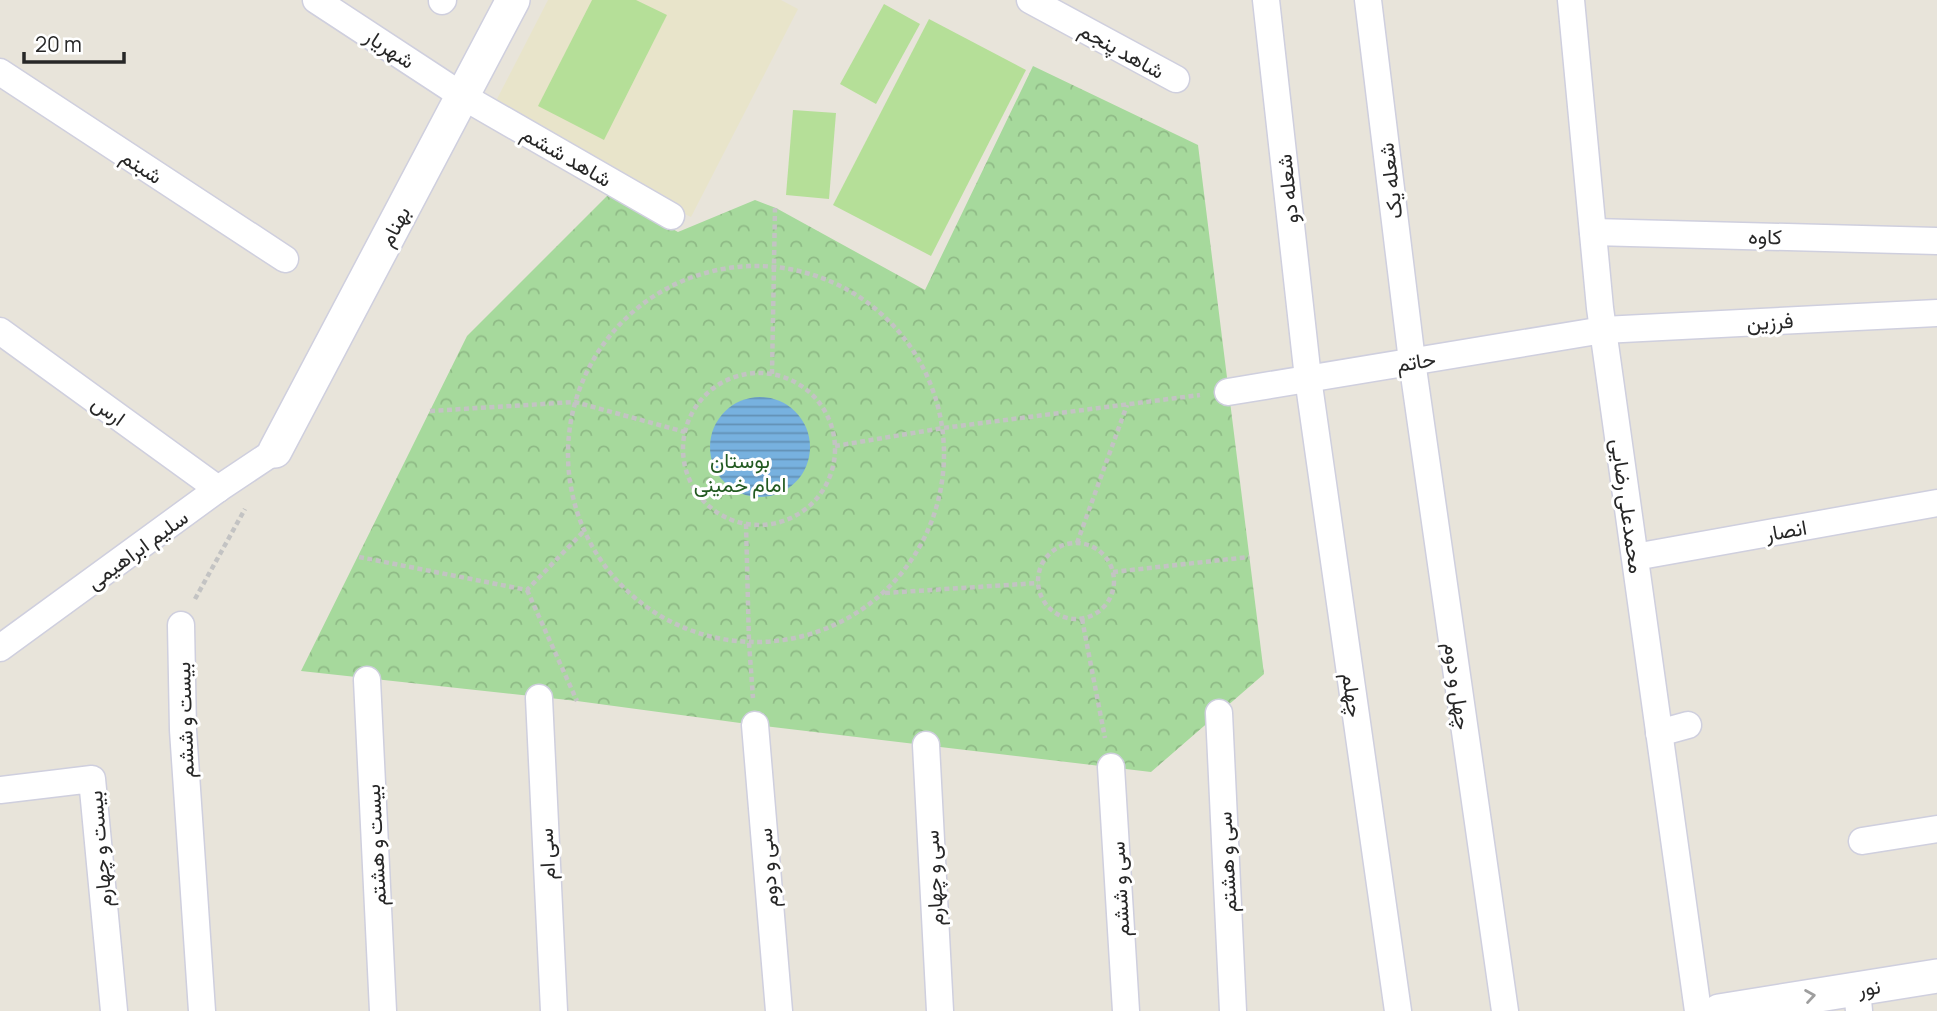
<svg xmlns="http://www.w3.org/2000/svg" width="1937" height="1011" font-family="Manrope,Vazirmatn,sans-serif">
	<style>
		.education { fill: #e8e4ca }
		.park { fill: url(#park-crowns) }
		.pitch { fill: #b5df98 }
		.water { fill: url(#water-rules) }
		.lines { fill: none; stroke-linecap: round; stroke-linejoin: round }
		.minor-casing { stroke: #cfcfde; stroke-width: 29 }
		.tertiary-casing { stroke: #cfcfde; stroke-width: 36 }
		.path { stroke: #c3c3c3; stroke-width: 4.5; stroke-dasharray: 5 3.5; stroke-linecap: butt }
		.minor { stroke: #fff; stroke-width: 26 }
		.tertiary { stroke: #fff; stroke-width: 33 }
		.oneway { stroke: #9e9e9e }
		.labels { text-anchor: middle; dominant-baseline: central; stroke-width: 6; stroke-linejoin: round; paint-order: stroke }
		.street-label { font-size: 21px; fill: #272727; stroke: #fff }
		.park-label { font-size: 21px; fill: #225a21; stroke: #fff }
	</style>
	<defs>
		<pattern id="park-crowns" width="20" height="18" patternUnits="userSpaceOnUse" patternTransform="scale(1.75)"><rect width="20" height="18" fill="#a6d99c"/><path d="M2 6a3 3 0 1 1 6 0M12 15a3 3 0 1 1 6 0" fill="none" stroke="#8fba86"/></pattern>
		<pattern id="water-rules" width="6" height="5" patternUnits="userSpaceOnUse" patternTransform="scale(1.75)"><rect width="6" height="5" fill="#77b1df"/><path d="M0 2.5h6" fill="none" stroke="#6290b5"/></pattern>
	</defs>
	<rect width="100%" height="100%" fill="#e8e4da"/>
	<path class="education" d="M548 0H781L798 9 691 217 502 126 497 99Z"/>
	<path class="park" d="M1033 66 1198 145 1264 674 1151 772 755 725 577 701 301 671 467 336 609 194 678 232 755 200 776 208 925 290Z"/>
	<g class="pitch">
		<path d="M592 0H636L667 15 604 140 538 106Z"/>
		<path d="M884 4 920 24 876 104 840 84Z"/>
		<path d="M929 19 1026 70 931 256 833 205Z"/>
		<path d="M793 110 836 113 829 199 786 195Z"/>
	</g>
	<circle class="water" cx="760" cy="447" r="50"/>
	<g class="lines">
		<g class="minor-casing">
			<g id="minor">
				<path d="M316 0 464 97 671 216"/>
				<path d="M1030 0 1176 79"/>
				<path d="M1266 0 1308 378 1398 1011"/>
				<path d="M1368 0 1412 361 1505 1011"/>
				<path d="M1571 0 1600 308 1698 1011"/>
				<path d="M442 1 443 0"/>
				<path d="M0 72 285 259"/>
				<path d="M1593 232 1937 241"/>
				<path d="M0 331 218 489"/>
				<path d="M1228 392 1603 330 1937 313"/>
				<path d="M1635 557 1937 503"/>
				<path d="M181 625 183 730 202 1011"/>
				<path d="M0 648 218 489 275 451"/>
				<path d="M367 680 383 1011"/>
				<path d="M539 698 554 1011"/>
				<path d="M1219 713 1233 1011"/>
				<path d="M755 725 779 1011"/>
				<path d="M1659 733 1688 725"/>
				<path d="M926 745 940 1011"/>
				<path d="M1111 767 1126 1011"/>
				<path d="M0 790 92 779 114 1011"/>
				<path d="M1862 841 1937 829"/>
				<path d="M1857 989 1859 1011"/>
			</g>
		</g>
		<g class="tertiary-casing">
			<g id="tertiary">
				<path d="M275 451 513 0"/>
				<path d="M1719 1011 1937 976"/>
			</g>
		</g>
		<g class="path">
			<circle cx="756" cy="454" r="188"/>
			<circle cx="759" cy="449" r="76"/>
			<path d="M772 374 775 208"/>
			<path d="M430 411 575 402 685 432"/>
			<path d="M835 446 943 428 1200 395"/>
			<path d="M746 524 749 643 753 698"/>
			<path d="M1077 543 1127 405"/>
			<circle cx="1076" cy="581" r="38"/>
			<path d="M359 557 527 590 584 531"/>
			<path d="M1113 572 1249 557"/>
			<path d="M527 590 577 701"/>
			<path d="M885 593 1038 583"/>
			<path d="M195 599 245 509"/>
			<path d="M1082 619 1105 738"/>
		</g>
		<use href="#minor" class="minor"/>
		<use href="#tertiary" class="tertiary"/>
	</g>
	<defs><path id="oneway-chevron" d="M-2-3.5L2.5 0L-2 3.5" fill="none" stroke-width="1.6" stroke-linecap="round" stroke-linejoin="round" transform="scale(1.75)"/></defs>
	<use class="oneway" href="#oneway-chevron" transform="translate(1810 996) rotate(-9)"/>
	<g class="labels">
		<g class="street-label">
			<text transform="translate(390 48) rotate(33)">شهریار</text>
			<text transform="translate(1122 50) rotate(29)">شاهد پنجم</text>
			<text transform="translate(567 156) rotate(30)">شاهد ششم</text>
			<text transform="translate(142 166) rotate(33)">شبنم</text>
			<text transform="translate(1390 181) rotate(-97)">شعله یک</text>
			<text transform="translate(1287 189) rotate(-96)">شعله دو</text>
			<text transform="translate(394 226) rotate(-62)">بهنام</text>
			<text transform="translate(1765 236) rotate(1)">کاوه</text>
			<text transform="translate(1770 321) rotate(-3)">فرزین</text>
			<text transform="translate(1416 361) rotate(-9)">حاتم</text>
			<text transform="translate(109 410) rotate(36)">ارس</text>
			<text transform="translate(1628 506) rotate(82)">محمدعلی رضایی</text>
			<text transform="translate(1786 530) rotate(-10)">انصار</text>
			<text transform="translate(137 549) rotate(-36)">سلیم ابراهیمی</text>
			<text transform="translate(1458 686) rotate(82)">چهل و دوم</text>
			<text transform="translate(1353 695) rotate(82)">چهلم</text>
			<text transform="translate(184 720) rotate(-92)">بیست و ششم</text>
			<text transform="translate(375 845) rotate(-93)">بیست و هشتم</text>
			<text transform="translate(99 849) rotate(-95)">بیست و چهارم</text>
			<text transform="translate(546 854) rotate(-93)">سی ام</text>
			<text transform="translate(1226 862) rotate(-93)">سی و هشتم</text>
			<text transform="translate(767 868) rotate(-95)">سی و دوم</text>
			<text transform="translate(933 878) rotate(-93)">سی و چهارم</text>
			<text transform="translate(1119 889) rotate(-93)">سی و ششم</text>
			<text transform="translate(1869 987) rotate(-9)">نور</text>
		</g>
		<g class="park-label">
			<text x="740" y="460">بوستان<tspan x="740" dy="24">امام خمینی</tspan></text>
		</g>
	</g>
	<path d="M24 52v10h100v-10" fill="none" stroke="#272727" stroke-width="3.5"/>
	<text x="35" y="52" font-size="21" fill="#272727" stroke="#ffffff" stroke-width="5" paint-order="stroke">20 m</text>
</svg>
